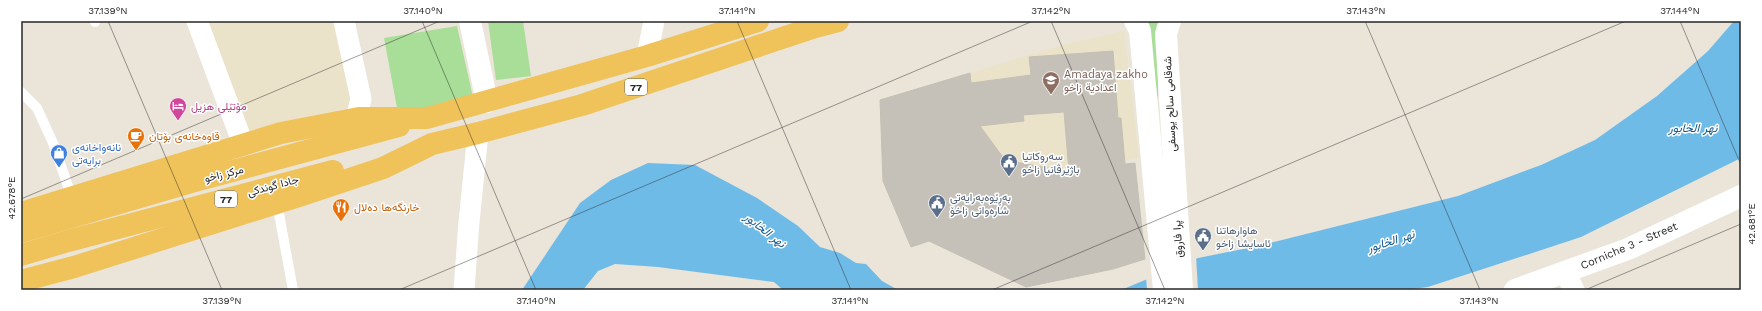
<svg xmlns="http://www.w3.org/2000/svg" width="1762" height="311" font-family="'Work Sans',Vazirmatn,sans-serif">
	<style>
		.education { fill: #ebe3c9 }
		.green { fill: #a8de97 }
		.water { fill: #6fbbe8 }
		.pier { fill: #eae4d9 }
		.building { fill: #c5c1b9; stroke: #c4c0b3; fill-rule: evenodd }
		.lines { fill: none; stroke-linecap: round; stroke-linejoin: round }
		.service { stroke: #fff; stroke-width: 10 }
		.minor { stroke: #fff; stroke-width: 21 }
		.tertiary { stroke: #fff; stroke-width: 22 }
		.secondary { stroke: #fff; stroke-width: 22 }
		.trunk { stroke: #f0c25a; stroke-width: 22 }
		.ticks { fill: none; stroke: #272727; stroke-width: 1; stroke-opacity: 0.45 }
		.labels { text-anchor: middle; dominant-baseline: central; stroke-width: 3; stroke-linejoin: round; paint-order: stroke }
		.shield { fill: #fff; stroke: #686868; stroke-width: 1 }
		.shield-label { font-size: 10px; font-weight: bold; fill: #272727 }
		.education-label { font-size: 11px; fill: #785e54; stroke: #fff; text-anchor: start }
		.street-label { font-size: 11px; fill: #272727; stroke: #fff }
		.hotel-label { font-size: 11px; fill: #b23c85; stroke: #fff; text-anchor: start }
		.food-label { font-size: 11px; fill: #c56008; stroke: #fff; text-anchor: start }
		.shop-label { font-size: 11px; fill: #366cbe; stroke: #fff; text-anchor: start }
		.service-label { font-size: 11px; fill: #4e5e75; stroke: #fff; text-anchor: start }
		.water-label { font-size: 12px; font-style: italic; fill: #135890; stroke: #fff }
		.neatline { fill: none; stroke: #272727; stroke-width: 1.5 }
		.ticks-label { font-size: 10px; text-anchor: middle; fill: #272727 }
	</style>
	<rect width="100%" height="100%" fill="#eae4d9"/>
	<g class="education">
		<path d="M207 21H334L352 106 247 134Z"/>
		<path d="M1124 31 1139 158 1067 172 1005 160 972 116 970 73 1059 46Z"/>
	</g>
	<g class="green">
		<path d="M488 21H523L531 76 496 80Z"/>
		<path d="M1142 21H1161L1158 39V100L1148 35Z"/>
		<path d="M457 26 474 102 398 113 384 38Z"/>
	</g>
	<g class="water">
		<path d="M1734 21H1741V158L1581 237 1428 287 1405 290H1121L1198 258 1258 246 1458 196 1541 165 1595 140 1657 96 1708 51Z"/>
		<path d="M648 163 695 165 757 198 798 226 820 247 840 253 856 263 866 264 882 281 898 290H783L774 282 658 267 615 264 598 271 583 290H522L580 203 611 180Z"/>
	</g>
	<path class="pier" d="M1196 256 1198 290H1147L1146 277Z"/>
	<path class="building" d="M1113 51 1118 118H1121L1125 164 1135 163 1145 259 1113 269 1026 287 929 241 911 247 883 181 880 100 970 73 971 83 1031 75 1029 57ZM1064 112 1069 172 1005 160 980 126 1024 121 1023 115Z"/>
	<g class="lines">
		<g class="service">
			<path d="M95 21V22"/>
			<path d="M21 92 37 108 53 143 72 198"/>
			<path d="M277 203 293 290"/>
		</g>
		<g class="minor">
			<path d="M197 21 243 144"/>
			<path d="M344 21 361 99 356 119"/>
			<path d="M647 56 654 21"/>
			<path d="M1565 272 1574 290"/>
			<path d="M464 290 469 222 478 133"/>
		</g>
		<g class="tertiary">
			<path d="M470 21 487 102"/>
			<path d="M1515 290 1628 249 1741 196"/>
		</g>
		<g class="secondary">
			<path d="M1135 21 1140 31 1164 290"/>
			<path d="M1170 21 1166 34 1182 290"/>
		</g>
		<g class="trunk">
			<path d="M21 213 281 133 359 118H427L647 56 758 21"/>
			<path d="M21 232 195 181 399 126"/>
			<path d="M21 255 68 241 333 171"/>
			<path d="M21 281 74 267 299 196 383 168 432 144 478 133 582 105 815 27 838 21"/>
		</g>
	</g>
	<path class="ticks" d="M108 21 222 290M422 21 536 290M737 21 851 290M1051 21 1165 290M1365 21 1480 290M1680 21 1741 165M21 199 440 21M399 290 1033 21M992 290 1626 21M1585 290 1741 224"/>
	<defs>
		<g id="school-pin" transform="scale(0.9)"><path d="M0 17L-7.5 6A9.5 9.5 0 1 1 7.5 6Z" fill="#8d6e63" stroke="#fff"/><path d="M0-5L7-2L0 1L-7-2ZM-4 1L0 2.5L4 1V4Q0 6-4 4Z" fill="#fff"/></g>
		<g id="hotel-pin" transform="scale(0.9)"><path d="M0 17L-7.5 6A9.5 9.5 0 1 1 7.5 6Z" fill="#d1479c" stroke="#fff"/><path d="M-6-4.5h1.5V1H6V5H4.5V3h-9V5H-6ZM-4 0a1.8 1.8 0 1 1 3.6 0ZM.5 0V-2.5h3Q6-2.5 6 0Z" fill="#fff"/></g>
		<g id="cafe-pin" transform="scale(0.9)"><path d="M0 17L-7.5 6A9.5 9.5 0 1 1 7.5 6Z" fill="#e8710a" stroke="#fff"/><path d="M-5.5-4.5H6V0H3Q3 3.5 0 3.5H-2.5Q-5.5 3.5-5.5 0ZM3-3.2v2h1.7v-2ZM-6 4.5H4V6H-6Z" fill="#fff"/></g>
		<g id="shop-pin" transform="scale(0.9)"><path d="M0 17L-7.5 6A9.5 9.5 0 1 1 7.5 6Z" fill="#3f7fe0" stroke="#fff"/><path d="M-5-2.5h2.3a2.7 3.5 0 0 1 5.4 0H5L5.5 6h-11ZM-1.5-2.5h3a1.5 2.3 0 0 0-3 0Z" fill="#fff"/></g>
		<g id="civic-pin" transform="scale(0.9)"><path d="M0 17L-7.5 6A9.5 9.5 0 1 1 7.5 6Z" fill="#5c6f8a" stroke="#fff"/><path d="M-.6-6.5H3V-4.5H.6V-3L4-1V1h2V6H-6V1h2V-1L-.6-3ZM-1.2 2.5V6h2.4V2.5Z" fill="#fff"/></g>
		<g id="restaurant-pin" transform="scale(0.9)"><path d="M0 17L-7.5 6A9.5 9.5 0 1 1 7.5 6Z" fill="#e8710a" stroke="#fff"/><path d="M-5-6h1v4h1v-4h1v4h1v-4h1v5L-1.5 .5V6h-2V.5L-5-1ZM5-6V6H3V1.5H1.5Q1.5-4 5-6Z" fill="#fff"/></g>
	</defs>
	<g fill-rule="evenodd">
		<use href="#school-pin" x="1051" y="80"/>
		<use href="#hotel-pin" x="178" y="106"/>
		<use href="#cafe-pin" x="136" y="136"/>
		<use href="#shop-pin" x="59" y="153"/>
		<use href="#civic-pin" x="1009" y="162"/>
		<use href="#civic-pin" x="937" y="203"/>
		<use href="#restaurant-pin" x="341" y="207"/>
		<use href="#civic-pin" x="1203" y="236"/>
	</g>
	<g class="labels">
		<g class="shield">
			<rect x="625" y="79" width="22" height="16" rx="3"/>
			<rect x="215" y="191" width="22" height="16" rx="3"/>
		</g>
		<g class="shield-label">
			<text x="636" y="87">77</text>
			<text x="226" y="199">77</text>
		</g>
		<g class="education-label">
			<text x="1064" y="74">Amadaya zakho<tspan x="1064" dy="13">اعدادية زاخو</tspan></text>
		</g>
		<g class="street-label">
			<text transform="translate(1170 104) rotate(-93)">شەقامی سالح یوسفی</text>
			<text transform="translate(224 174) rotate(-14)">مركز زاخو</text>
			<text transform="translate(273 186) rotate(-15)">جادا گوندکی</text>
			<text transform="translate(1178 239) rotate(-94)">پرا فاروق</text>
			<text transform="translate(1629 246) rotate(-23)">Corniche 3 - Street</text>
		</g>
		<g class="hotel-label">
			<text x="191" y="106">مۆتێلی هزیل</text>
		</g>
		<g class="food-label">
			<text x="149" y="136">قاوەخانەی بۆتان</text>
			<text x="354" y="207">خارنگەها دەلال</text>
		</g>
		<g class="shop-label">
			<text x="72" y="147">نانەواخانەی<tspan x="72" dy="13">برایەتی</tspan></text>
		</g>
		<g class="service-label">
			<text x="1022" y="156">سه‌روكاتيا<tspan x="1022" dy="13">باژێرڤانيا زاخو</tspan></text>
			<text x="950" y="197">بەڕێوەبەرایەتی<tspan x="950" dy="13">شارەوانی زاخۆ</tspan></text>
			<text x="1216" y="230">هاوارهاتنا<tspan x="1216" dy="13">ئاسایشا زاخو</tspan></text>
		</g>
		<g class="water-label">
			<text x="1693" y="128">نهر الخابور</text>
			<text transform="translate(765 230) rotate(38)">نهر الخابور</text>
			<text transform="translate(1391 241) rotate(-18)">نهر الخابور</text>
		</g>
	</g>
	<rect width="1762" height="311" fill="none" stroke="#ffffff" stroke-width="44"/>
	<rect x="22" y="22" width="1718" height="267" class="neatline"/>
	<g class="ticks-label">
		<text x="108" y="14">37.139°N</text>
		<text x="423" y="14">37.140°N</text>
		<text x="737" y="14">37.141°N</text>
		<text x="1051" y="14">37.142°N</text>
		<text x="1366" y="14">37.143°N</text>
		<text x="1680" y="14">37.144°N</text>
		<text transform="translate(11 198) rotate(-90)" y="4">42.678°E</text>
		<text transform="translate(1751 224) rotate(-90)" y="4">42.681°E</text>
		<text x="222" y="304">37.139°N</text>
		<text x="536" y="304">37.140°N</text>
		<text x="850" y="304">37.141°N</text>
		<text x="1165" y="304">37.142°N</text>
		<text x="1479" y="304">37.143°N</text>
	</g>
</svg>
